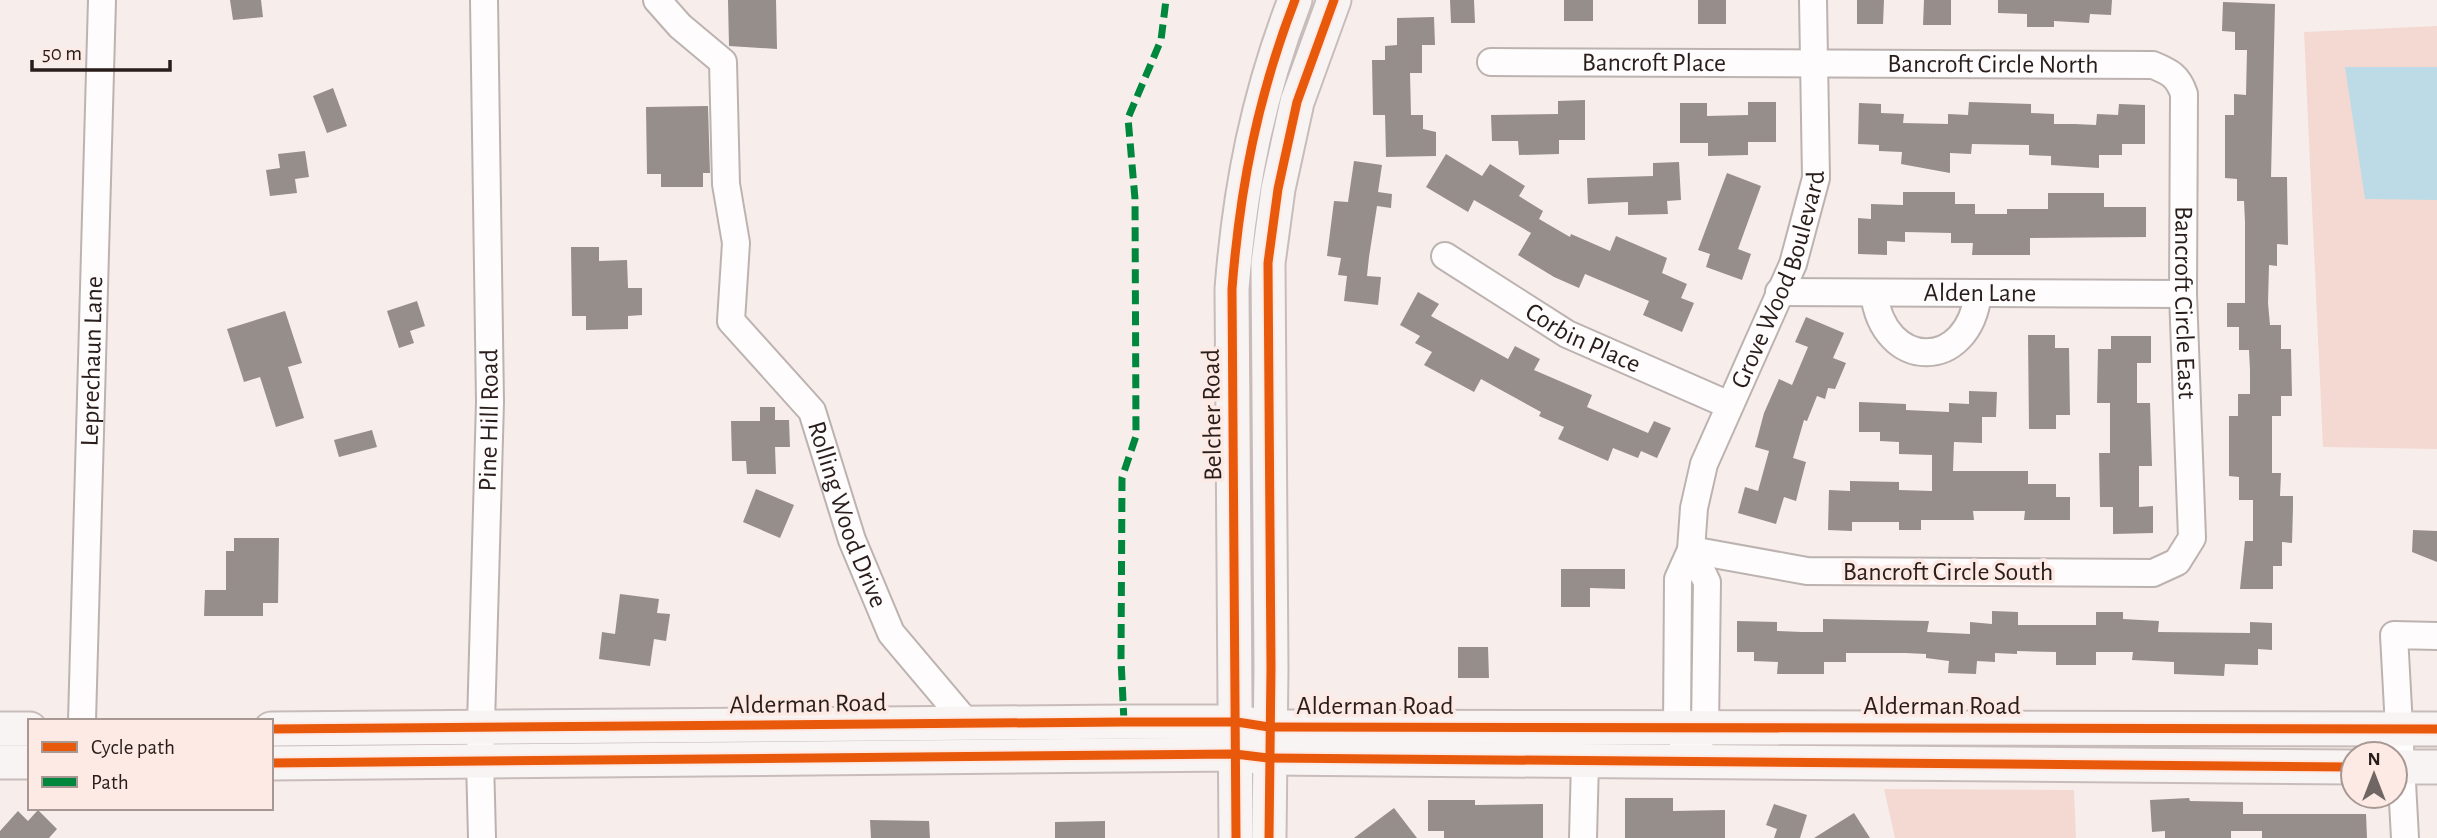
<svg xmlns="http://www.w3.org/2000/svg" width="2437" height="838" font-family="'Alegreya Sans',sans-serif">
	<style>
		.green { fill: #f4d9d2 }
		.water { fill: #bcdbe6 }
		.building { fill: #968e8b }
		.lines { fill: none; stroke-linecap: round; stroke-linejoin: round }
		.minor-casing { stroke: #bcb3b0; stroke-width: 30 }
		.major-casing { stroke: #c8bcba; stroke-width: 37 }
		.minor { stroke: #fefcfc; stroke-width: 26 }
		.major { stroke: #f8f4f3; stroke-width: 33 }
		.quiet { stroke: #00873e; stroke-width: 7; stroke-dasharray: 14 7; stroke-linecap: butt }
		.cycleway-casing { stroke: #fdeae5; stroke-width: 13 }
		.cycleway { stroke: #e8590c; stroke-width: 9 }
		.labels { text-anchor: middle; dominant-baseline: central; stroke-width: 7; stroke-linejoin: round; paint-order: stroke }
		.street-label { font-size: 26px; fill: #281d1a; stroke: #fdeae5 }
	</style>
	<rect width="100%" height="100%" fill="#f7eeeb"/>
	<g class="green">
		<path d="M2437 26V449L2323 447 2304 32Z"/>
		<path d="M1884 789 2074 790 2076 838H1895Z"/>
	</g>
	<path class="water" d="M2345 67H2437V200L2365 199Z"/>
	<g class="building">
		<path d="M230 0H261L263 17 233 20Z"/>
		<path d="M728 0H776L777 49 729 46Z"/>
		<path d="M1450 0H1474L1475 23H1451Z"/>
		<rect x="1564" y="0" width="29" height="21"/>
		<rect x="1698" y="0" width="28" height="24"/>
		<path d="M1857 0H1884L1883 24H1857Z"/>
		<path d="M1924 0H1951V25H1923Z"/>
		<path d="M1998 0H2112L2111 15 2090 14 2089 23 2054 21V27H2027V14L1998 13Z"/>
		<path d="M2223 2 2275 4 2271 177H2287L2288 245 2277 244V266L2269 265 2268 303 2270 325H2281V349H2291L2292 396H2281V416H2272V473H2281L2280 496H2293V508L2292 543 2282 542V566H2273V589H2240L2245 541H2253V500H2239V477L2229 476V416H2238V394H2250V370L2249 350H2239V327H2227V303H2245V222L2244 201H2237V179L2225 178V115H2234V94L2246 95 2247 50H2235V32L2222 31Z"/>
		<path d="M1434 17 1435 45H1422V73H1410L1411 115H1423V129L1436 132V156L1386 157 1385 115H1373L1372 60H1385V46L1397 45V18Z"/>
		<path d="M333 88 347 126 327 133 313 96Z"/>
		<path d="M1585 100V140H1559V154L1519 155 1518 141H1492L1491 115 1558 114V101Z"/>
		<path d="M1748 102H1776V142H1748V155L1708 156V143H1680V103H1707V116L1748 115Z"/>
		<path d="M1969 102 2031 104V113L2054 114V124H2075L2096 125 2097 114 2118 115 2119 104 2145 105V144H2122V155H2099V168L2051 165V156L2029 155V145L1972 144 1971 154 1950 153V173L1901 164 1902 152 1879 151V145L1858 144 1859 103 1881 104V113L1904 114 1903 123 1948 124V114L1968 115Z"/>
		<path d="M708 106 710 173H703V187H661V174H647L646 107Z"/>
		<path d="M305 151 309 177 295 179 297 193 270 196 266 170 280 168 278 154Z"/>
		<path d="M1446 154 1482 176 1490 164 1525 186 1519 196 1543 211 1539 219 1570 237 1571 234 1610 251 1616 236 1667 258 1662 273 1687 284 1681 298 1694 303 1682 332 1643 315 1649 301 1585 274 1579 288 1554 277 1518 255 1531 233 1474 200 1468 212 1426 187Z"/>
		<path d="M1354 161 1382 165 1378 192 1392 194 1391 208 1377 206 1369 257 1367 276 1381 277 1378 305 1344 301 1347 276 1338 275 1341 258 1327 256 1334 201 1348 202Z"/>
		<path d="M1679 162 1681 200 1667 201 1668 214 1628 215V202L1588 204 1587 178 1653 176V163Z"/>
		<path d="M1727 173 1761 186 1738 249 1751 254 1742 280 1706 267 1710 254 1698 250Z"/>
		<path d="M1903 192H1955V204H1975V214H2007V209H2048V193H2104V207H2146V237L2030 238V255H1972L1973 243H1951V233L1905 232V242L1887 241V255L1858 254V218L1871 219V204L1903 205Z"/>
		<path d="M571 247H599V261L627 260 628 288H642V315L628 316V329L586 330V316H572Z"/>
		<path d="M1418 292 1439 304 1431 316 1508 359 1515 346 1540 359 1534 370 1592 395 1587 407 1648 433 1654 421 1671 428 1657 458 1641 451 1638 458 1613 448 1608 461 1558 439 1564 427 1539 416 1541 412 1481 379 1474 392 1424 365 1432 352 1415 343 1420 336 1400 325Z"/>
		<path d="M417 301 425 326 410 331 414 343 399 348 387 311Z"/>
		<path d="M285 311 302 363 288 367 304 418 276 427 260 377 244 382 227 329Z"/>
		<path d="M1806 317 1844 333 1833 358 1846 363 1835 389 1828 388 1825 399 1817 396 1807 421 1804 420 1793 458 1806 462 1801 481 1796 501 1784 497 1776 524 1738 513 1745 487 1758 491 1769 451 1755 447 1764 413 1779 379 1792 385 1808 347 1795 342Z"/>
		<path d="M2028 335H2055V348H2069L2070 415H2056V429H2029Z"/>
		<path d="M2111 336H2151V363H2137V403H2150L2152 466H2139V507L2153 506V533L2113 534V507H2100L2099 453H2110V403H2097L2098 349H2111Z"/>
		<path d="M1969 391 1997 392 1996 417H1982V443L1954 442 1953 471H2028V484H2056V497H2070V520H2024L2025 511H1973L1974 520H1921V530H1899V522H1852V531L1828 530 1829 490 1850 491V481L1899 482V490L1932 491V455L1899 454V442L1880 441V432H1859V402L1906 404V410L1949 412V403L1969 404Z"/>
		<path d="M760 407H775V420H789L790 447H775L776 474H747L746 461H732L731 421H760Z"/>
		<path d="M372 430 377 447 339 457 334 440Z"/>
		<path d="M756 489 794 505 780 538 743 522Z"/>
		<path d="M2413 530 2437 531V562L2412 552Z"/>
		<path d="M234 538H279L278 603H263V616H204L205 590H226V551H234Z"/>
		<path d="M1561 569H1625V589L1590 588V607H1561Z"/>
		<path d="M620 594 659 599 657 613 670 614 666 641 654 639 650 666 599 659 602 632 615 634Z"/>
		<path d="M1992 611 2018 612V625H2096V612H2123V619L2159 621 2158 632 2250 633V622L2272 623V650L2258 649V665L2225 664 2224 676 2174 674V662L2132 660 2133 652H2096V665H2056V652L2017 651V654L1995 653V662L1977 661 1976 674 1948 673 1949 661 1926 658V654L1905 653H1846V662H1824V674H1777L1778 662 1754 661V652H1737V621L1777 622V631L1802 632H1823V619L1929 621 1927 632 1970 634V622L1992 624Z"/>
		<path d="M1458 647H1488L1489 678H1458Z"/>
		<path d="M1625 798H1673V811L1725 810V838H1625Z"/>
		<path d="M2189 798 2190 801 2243 802V814H2366L2367 838H2262V831H2231V838H2165V831L2152 832 2150 800Z"/>
		<path d="M1428 800H1475V805L1543 804V838H1444V831H1428Z"/>
		<path d="M1774 804 1807 815 1800 838H1774L1777 829 1766 825Z"/>
		<path d="M1394 808 1417 838H1354Z"/>
		<path d="M38 810 57 829 49 838H0V831L18 811 28 821Z"/>
		<path d="M1854 813 1870 838H1814Z"/>
		<path d="M870 820 929 821 930 838H871Z"/>
		<path d="M1105 821V838H1055V822Z"/>
	</g>
	<g class="lines">
		<g class="minor-casing">
			<g id="minor">
				<path id="s1" d="M657 0 680 26 723 62 726 184 736 243 731 321 812 411 852 540 891 633 967 723"/>
				<path id="s2" d="M1491 62 2153 65C2170 72 2178 76 2184 94L2183 294 2192 538 2177 562 2153 573 1807 571 1691 550"/>
				<path id="s3" d="M1445 256 1567 334 1729 405"/>
				<path id="s4" d="M1779 292 2183 294"/>
				<path d="M1874 293C1883 371 1969 373 1978 293"/>
				<path d="M1691 550 1707 582 1705 727 1698 746"/>
				<path id="s5" d="M82 721 102 0"/>
				<path id="s6" d="M1684 744 1677 727 1678 579 1691 550 1694 508 1704 464 1793 264 1816 178 1813 0"/>
				<path id="s7" d="M482 838 480 760 490 402 484 0"/>
				<path d="M1583 838 1585 762"/>
				<path d="M2405 838 2394 635 2437 636"/>
			</g>
		</g>
		<g class="major-casing">
			<g id="major">
				<path d="M0 729H30"/>
				<path d="M271 729 1124 722H1237L1269 727 2437 729"/>
				<path d="M0 762H30"/>
				<path d="M271 763 1235 754 1268 758 2353 767"/>
				<path d="M2395 767H2437"/>
				<path d="M1236 838 1232 289C1240 186 1258 96 1295 0"/>
				<path d="M1269 838 1271 667 1268 263 1278 189 1297 102 1334 0"/>
			</g>
		</g>
		<use href="#minor" class="minor"/>
		<use href="#major" class="major"/>
		<path class="quiet" d="M1124 722 1121 659 1122 478 1136 436 1135 199 1128 118 1161 40 1166 0"/>
		<g class="cycleway-casing">
			<g id="cycleway">
				<path d="M271 729 1124 722H1237L1269 727 2437 729"/>
				<path d="M271 763 1235 754 1268 758 2353 767"/>
				<path d="M1236 838 1232 289C1240 186 1258 96 1295 0"/>
				<path d="M1269 838 1271 667 1268 263 1278 189 1297 102 1334 0"/>
			</g>
		</g>
		<use href="#cycleway" class="cycleway"/>
	</g>
	<g class="labels">
		<g class="street-label">
			<text stroke="none"><textPath href="#s2" startOffset="163">Bancroft Place</textPath></text>
			<text stroke="none"><textPath href="#s2" startOffset="502">Bancroft Circle North</textPath></text>
			<text stroke="none"><textPath href="#s6" startOffset="485">Grove Wood Boulevard</textPath></text>
			<text stroke="none"><textPath href="#s4" startOffset="201">Alden Lane</textPath></text>
			<text stroke="none"><textPath href="#s2" startOffset="915">Bancroft Circle East</textPath></text>
			<text stroke="none"><textPath href="#s3" startOffset="161">Corbin Place</textPath></text>
			<text stroke="none"><textPath href="#s5" startOffset="360">Leprechaun Lane</textPath></text>
			<text transform="translate(1212 415) rotate(-91)">Belcher Road</text>
			<text stroke="none"><textPath href="#s7" startOffset="418">Pine Hill Road</textPath></text>
			<text stroke="none"><textPath href="#s1" startOffset="581">Rolling Wood Drive</textPath></text>
			<text x="1948" y="572">Bancroft Circle South</text>
			<text transform="translate(808 704) rotate(-1)">Alderman Road</text>
			<text x="1375" y="706">Alderman Road</text>
			<text x="1942" y="706">Alderman Road</text>
		</g>
	</g>
	<rect x="28" y="719" width="245" height="91" fill="#fdeae5" stroke="#a89894" stroke-width="2"/>
	<rect x="42" y="742" width="35" height="10" fill="#e8590c" stroke="#a89894" stroke-width="2"/>
	<text x="91" y="754" font-size="21" fill="#281d1a">Cycle path</text>
	<rect x="42" y="777" width="35" height="10" fill="#00873e" stroke="#a89894" stroke-width="2"/>
	<text x="91" y="789" font-size="21" fill="#281d1a">Path</text>
	<g transform="translate(2374 775)"><circle r="33" fill="#fdeae5" stroke="#a89894" stroke-width="2"/>
	<path d="M0-5L12 26L0 18L-12 26Z" fill="#706663"/>
	<text y="-10" font-size="19" font-weight="bold" text-anchor="middle" fill="#281d1a">N</text>
	</g>
	<path d="M32 60v10h138v-10" fill="none" stroke="#281d1a" stroke-width="3.5"/>
	<text x="42" y="60" font-size="21" fill="#281d1a" stroke="#fdeae5" stroke-width="5" paint-order="stroke">50 m</text>
</svg>
